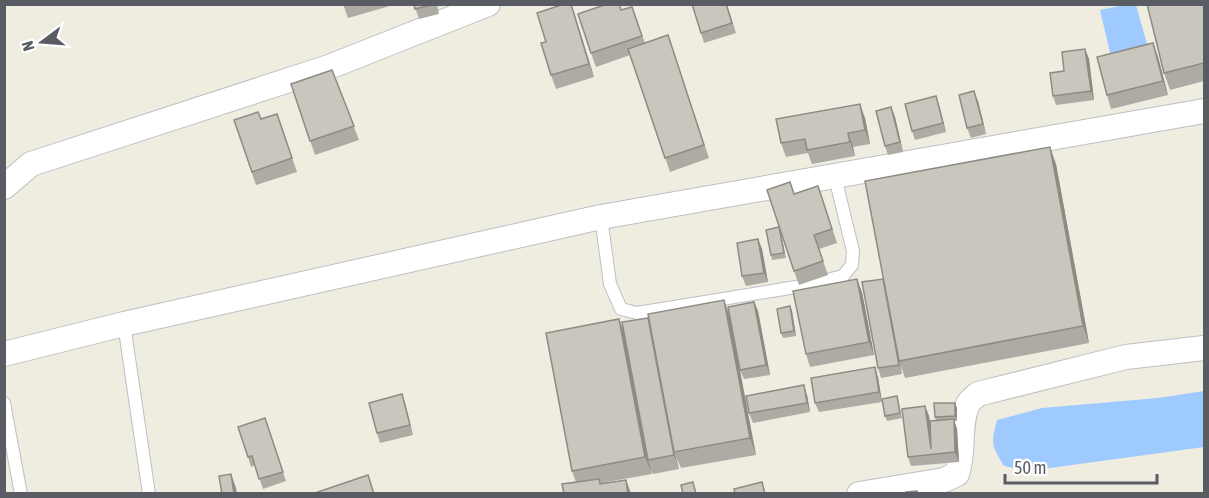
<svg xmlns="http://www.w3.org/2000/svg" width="1209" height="498" font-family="'Asap Condensed',sans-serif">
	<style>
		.water { fill: #9fcaff }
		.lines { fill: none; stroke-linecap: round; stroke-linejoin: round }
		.service-casing { stroke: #bebfc6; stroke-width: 14 }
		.minor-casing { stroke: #bebfc6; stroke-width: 26 }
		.service { stroke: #fff; stroke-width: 12 }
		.minor { stroke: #fff; stroke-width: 24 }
		.wall { fill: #adaba3 }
		.shaded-wall { fill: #8d8b84 }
		.building { fill: #c9c7bd; stroke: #8d8b84; stroke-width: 1.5 }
	</style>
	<rect width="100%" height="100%" fill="#eeede0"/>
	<g class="water">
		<path d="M1124 5H1136L1151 58 1113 65 1100 10Z"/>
		<path d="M1204 391V447L1028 471 1004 466C991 444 991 444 997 420L1042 408 1158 398Z"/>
	</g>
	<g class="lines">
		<g class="service-casing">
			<g id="service">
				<path d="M601 217 610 284 621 309 637 313 802 286 843 276 852 265 853 251 835 177"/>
				<path d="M124 324 149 494"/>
				<path d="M4 403 21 494"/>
			</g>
		</g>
		<g class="minor-casing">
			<g id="minor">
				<path d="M4 187 31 164 329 67 488 4"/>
				<path d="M4 354 124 324 601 217 1204 111"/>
				<path d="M859 494 944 480 957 474C965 452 958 425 968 404 970 400 975 397 978 394L1126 357 1204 348"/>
			</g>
		</g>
		<use href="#service" class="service"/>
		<use href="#minor" class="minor"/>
	</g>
	<g class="wall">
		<path d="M343 4H397L348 18Z"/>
		<path d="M414 4H437L439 14 419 19Z"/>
		<path d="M727 4 736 33 704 43 701 33Z"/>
		<path d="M1204 4V81L1170 90 1164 73Z"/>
		<path d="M632 7 645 43 668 35 709 158 670 172 630 55 596 67 591 53 622 10Z"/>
		<path d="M575 16 594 77 556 89 551 75 546 42Z"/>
		<path d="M1153 43 1158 57 1168 95 1111 109 1107 95Z"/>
		<path d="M1085 49 1089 59 1094 100 1056 105 1053 96 1064 71Z"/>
		<path d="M332 70 359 140 315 155 291 84Z"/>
		<path d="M978 101 986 134 971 138 967 128Z"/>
		<path d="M939 105 946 132 915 140 912 131Z"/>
		<path d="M891 107 895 117 903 152 888 155 885 146Z"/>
		<path d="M277 114 297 172 256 185 234 120 261 119Z"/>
		<path d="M865 118 870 144 853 147 855 156 812 164 808 153 786 157 781 143Z"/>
		<path d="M1056 164 1089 343 905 378 901 366 902 374 881 378 878 368 883 279Z"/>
		<path d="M795 194 823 200 837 243 819 249 828 275 799 285 794 271Z"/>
		<path d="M781 232 786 258 772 260 771 255Z"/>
		<path d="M758 239 762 249 768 282 746 286 742 276Z"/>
		<path d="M862 292 874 355 810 367 806 354Z"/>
		<path d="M724 300 756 455 681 468 676 457 679 469 653 474 650 468 652 474 601 483 626 480 631 494H564L576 482 572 471 624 332Z"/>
		<path d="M754 302 758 311 770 375 744 379 740 370Z"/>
		<path d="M790 306 792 311 796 336 783 338 781 333Z"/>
		<path d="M878 377 882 402 819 412 815 403Z"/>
		<path d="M402 394 413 435 380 443 377 433Z"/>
		<path d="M807 395 810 412 753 423 749 413Z"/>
		<path d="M897 396 902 418 887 421 885 416Z"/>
		<path d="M955 403 957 408V421H954L957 429 959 462 911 466 908 457 925 406 929 416 931 430 936 420 935 417Z"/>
		<path d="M265 418 286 481 263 489 255 465 251 467 248 457Z"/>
	</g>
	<g class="shaded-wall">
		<path d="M571 4 575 16 594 77 589 64Z"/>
		<path d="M1153 43 1158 57 1168 95 1163 81Z"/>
		<path d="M1085 49 1089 59 1094 100 1091 91Z"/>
		<path d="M974 91 978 101 986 134 983 124Z"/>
		<path d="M936 96 939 105 946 132 943 123Z"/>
		<path d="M860 104 865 118 870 144 865 130Z"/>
		<path d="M891 107 895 117 903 152 900 142Z"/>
		<path d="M848 133 853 147 855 156 850 142Z"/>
		<path d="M1050 147 1056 164 1089 343 1083 326Z"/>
		<path d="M758 239 762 249 768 282 764 273Z"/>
		<path d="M857 279 862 292 874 355 869 342Z"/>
		<path d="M724 300 730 317 756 455 750 438Z"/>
		<path d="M754 302 758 311 770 375 766 365Z"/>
		<path d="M790 306 792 311 796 336 794 331Z"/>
		<path d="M648 318 653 331 674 452 679 469 674 455Z"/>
		<path d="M619 319 625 335 648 460 652 474 645 457Z"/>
		<path d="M875 367 878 377 882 402 879 392Z"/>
		<path d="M804 385 807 395 810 412 807 403Z"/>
		<path d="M402 394 405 403 413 435 410 425Z"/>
		<path d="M955 403 957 408V421L955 416Z"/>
		<path d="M925 406 929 416 934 454 931 449Z"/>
		<path d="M954 419 957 429 959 462 955 452Z"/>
		<path d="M231 474 236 488 237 494H234Z"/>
		<path d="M626 480 631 494H628Z"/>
	</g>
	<g class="building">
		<path d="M414 4H434L415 9Z"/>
		<path d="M564 4H571L589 64 551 75 541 43 546 42 537 13Z"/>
		<path d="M607 4H619L621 10 632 7 642 36 591 53 578 14Z"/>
		<path d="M692 4H726L732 23 701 33Z"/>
		<path d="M1147 4H1204V63L1164 73Z"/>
		<path d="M668 35 704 145 665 158 628 49Z"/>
		<path d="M1153 43 1163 81 1107 95 1097 57Z"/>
		<path d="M1085 49 1091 91 1053 96 1050 73 1064 71 1062 52Z"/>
		<path d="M332 70 354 126 310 141 291 84Z"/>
		<path d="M974 91 983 124 967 128 959 95Z"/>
		<path d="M936 96 943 123 912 131 905 104Z"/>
		<path d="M860 104 865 130 848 133 850 142 807 150 805 139 781 143 776 119Z"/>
		<path d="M891 107 900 142 885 146 876 111Z"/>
		<path d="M258 112 261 119 277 114 292 158 252 172 234 120Z"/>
		<path d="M1050 147 1083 326 899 361 865 181Z"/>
		<path d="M790 182 794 194 818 186 832 229 814 235 823 261 794 271 767 190Z"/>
		<path d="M779 227 784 253 771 255 766 230Z"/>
		<path d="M758 239 764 273 742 276 737 243Z"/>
		<path d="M857 279 869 342 806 354 793 291Z"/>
		<path d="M883 279 899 365 878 368 862 282Z"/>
		<path d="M724 300 750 438 674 452 648 314Z"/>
		<path d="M754 302 766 365 740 370 728 307Z"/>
		<path d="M790 306 794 331 781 333 777 309Z"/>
		<path d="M648 318 674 455 648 460 622 322Z"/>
		<path d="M619 319 645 457 572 471 546 333Z"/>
		<path d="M875 367 879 392 815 403 811 378Z"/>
		<path d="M804 385 807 403 749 413 746 396Z"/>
		<path d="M402 394 410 425 377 433 369 403Z"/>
		<path d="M897 396 900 413 885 416 882 399Z"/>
		<path d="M934 403H955V416L935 417Z"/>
		<path d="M925 406 931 449 930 421 954 419 955 452 908 457 902 409Z"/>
		<path d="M265 418 283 472 259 479 252 456 248 457 238 427Z"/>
		<path d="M231 474 234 494H222L219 476Z"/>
		<path d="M368 475 374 494H312Z"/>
		<path d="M599 479 600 484 626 480 628 494H564L562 484Z"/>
		<path d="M693 482 696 494H683L681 485Z"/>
		<path d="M762 482 765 494H735L734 489Z"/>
		<path d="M917 491 918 494H906V492Z"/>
	</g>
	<rect width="1209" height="498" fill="none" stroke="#595c63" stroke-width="12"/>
	<g transform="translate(42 42) rotate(254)" stroke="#ffffff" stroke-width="4.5" paint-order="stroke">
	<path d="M0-4.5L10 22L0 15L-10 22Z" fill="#595c63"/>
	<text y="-9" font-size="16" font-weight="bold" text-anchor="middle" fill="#595c63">N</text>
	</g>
	<path d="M1005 474v9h152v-9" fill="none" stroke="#595c63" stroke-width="3"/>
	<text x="1014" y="474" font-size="18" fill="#595c63" stroke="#ffffff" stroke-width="4.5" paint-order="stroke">50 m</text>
</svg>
